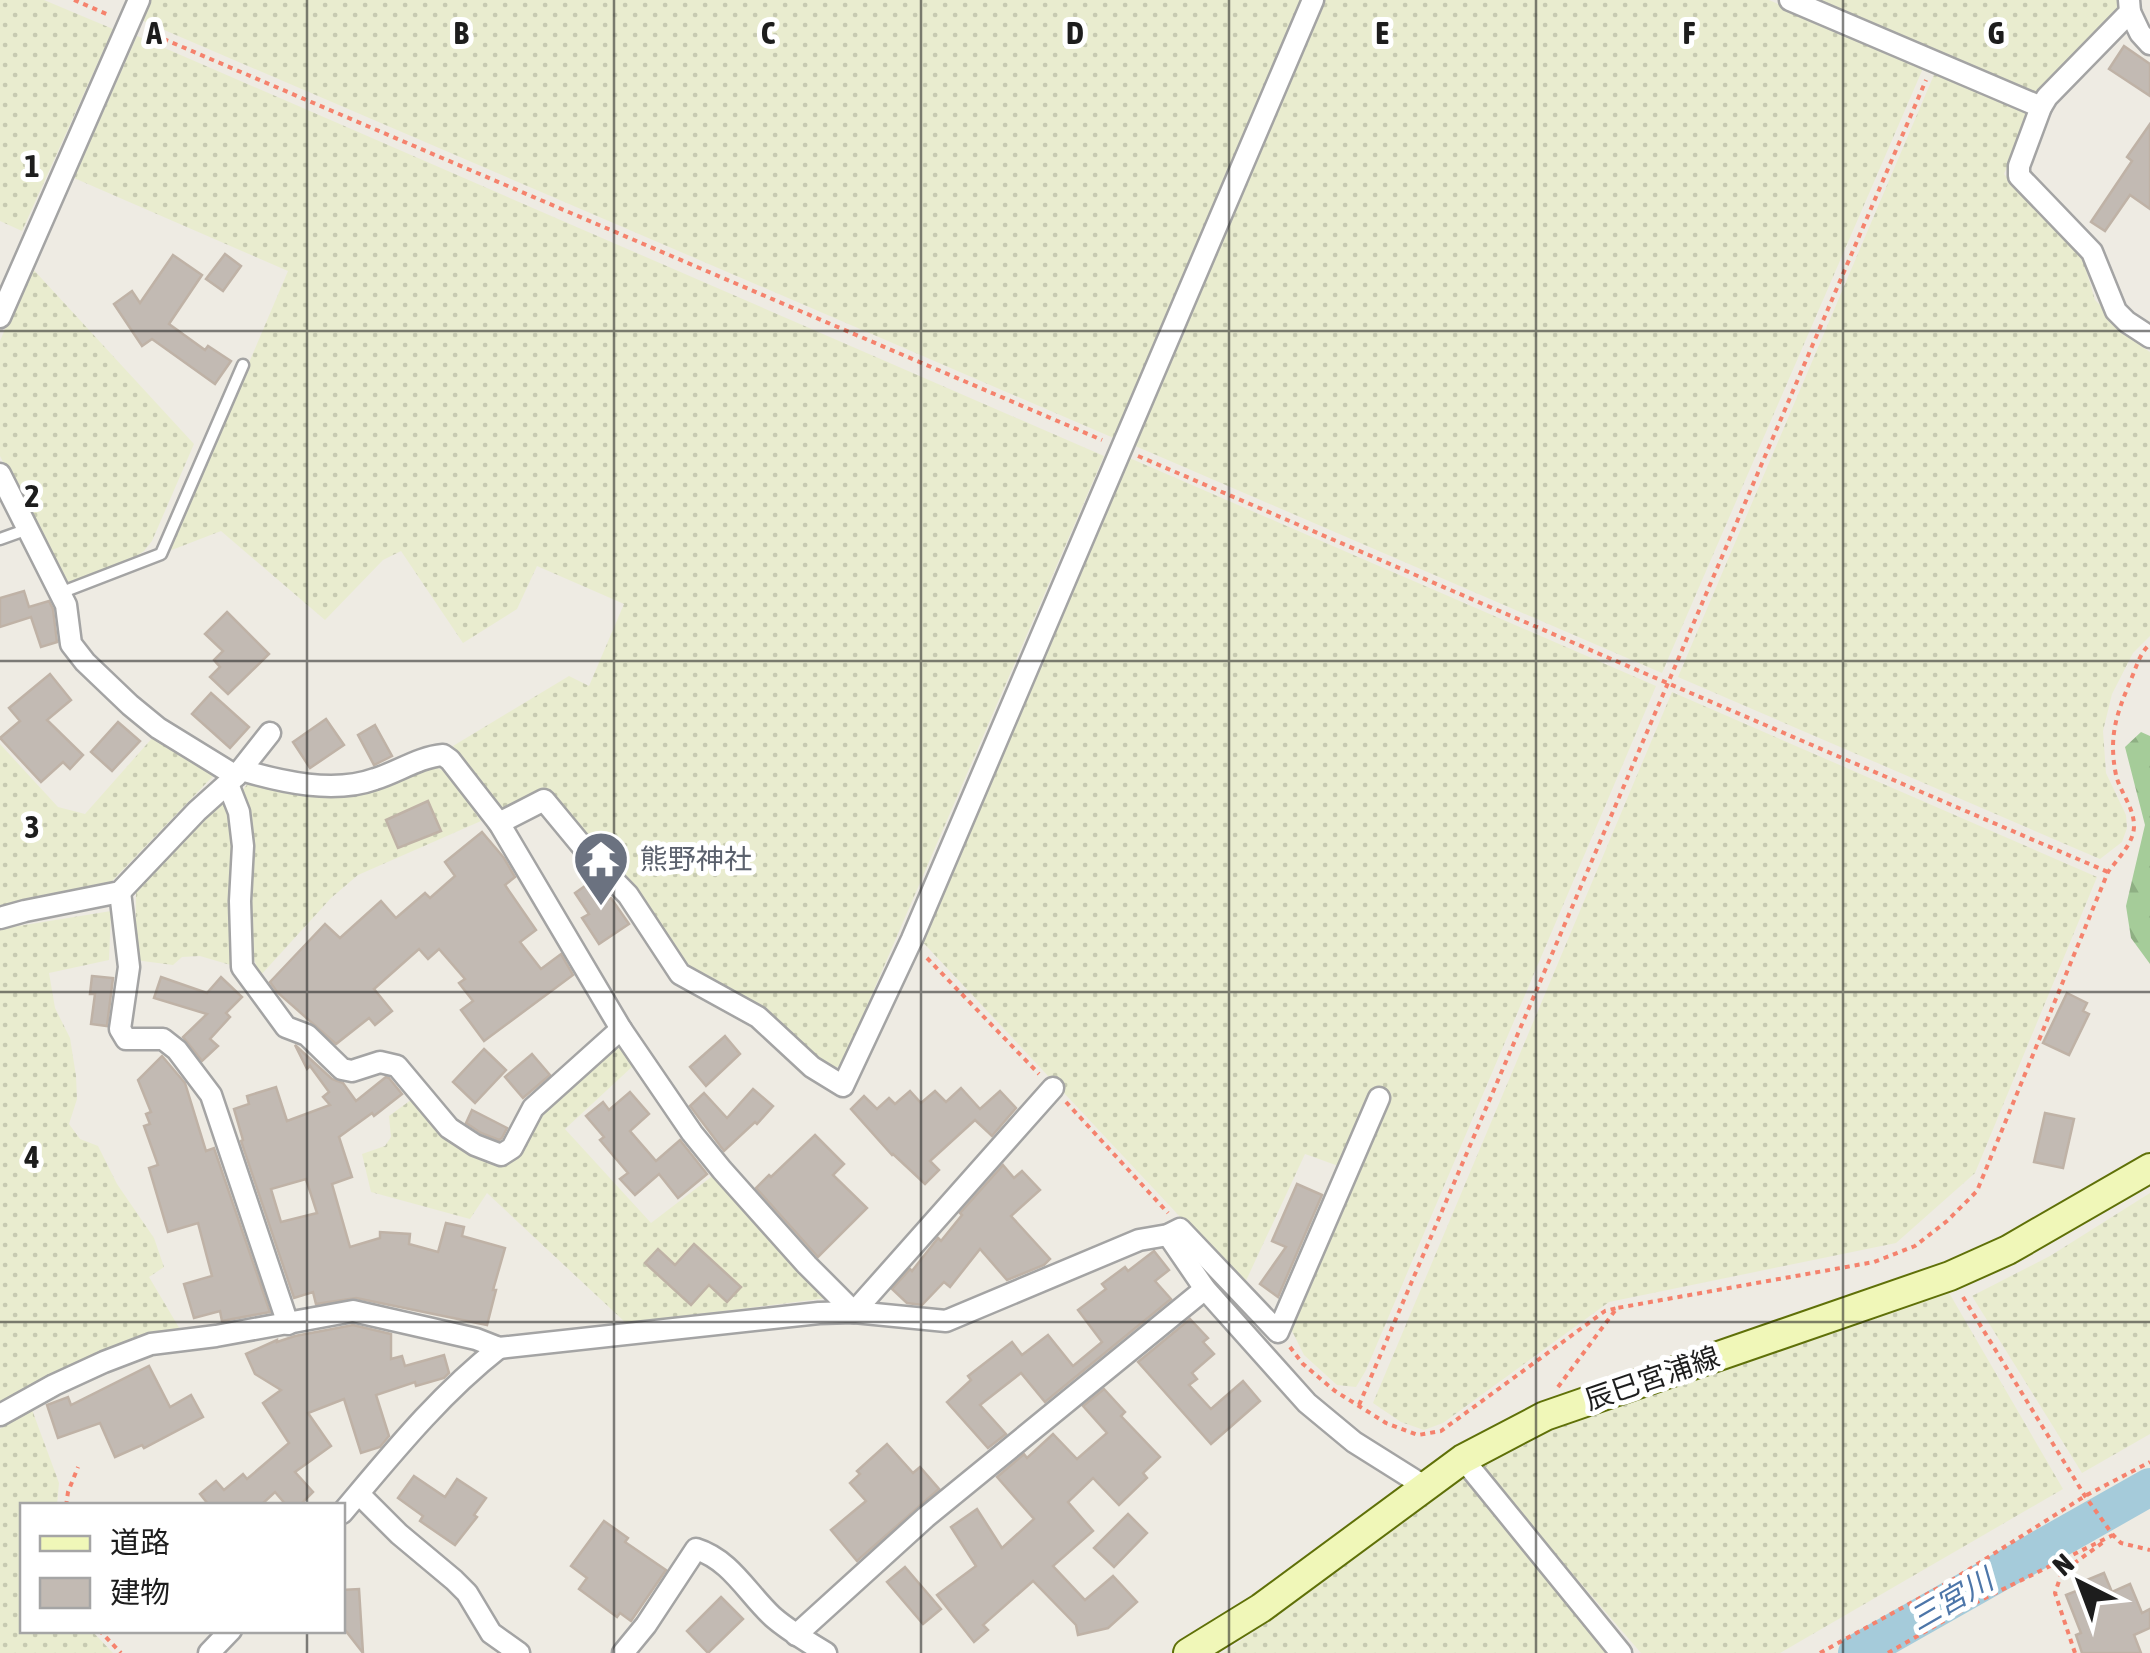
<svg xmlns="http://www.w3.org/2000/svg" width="2150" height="1653" font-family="'Asap Condensed','Noto Sans JP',sans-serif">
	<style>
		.farmland { fill: url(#farmland-dots) }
		.forest { fill: url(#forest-firs) }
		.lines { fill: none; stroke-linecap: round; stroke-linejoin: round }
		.river { stroke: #a5cbda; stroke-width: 38 }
		.building { fill: #c2bab3; stroke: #bfb2a6; stroke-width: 2.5; fill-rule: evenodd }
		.service-casing { stroke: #a4a4a4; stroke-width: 15 }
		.minor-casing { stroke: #a4a4a4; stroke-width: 25 }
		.secondary-casing { stroke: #5f7008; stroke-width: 32 }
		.path { stroke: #f5826d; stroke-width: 4; stroke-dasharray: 5 5; stroke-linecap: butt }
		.service { stroke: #fff; stroke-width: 10 }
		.minor { stroke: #fff; stroke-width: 20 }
		.secondary { stroke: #f0f7b8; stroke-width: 28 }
		.grid { fill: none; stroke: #1d1d1d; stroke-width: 2.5; stroke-opacity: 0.55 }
		.labels { text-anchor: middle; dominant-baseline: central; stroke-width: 10; stroke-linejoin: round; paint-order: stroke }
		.worship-label { font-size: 28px; fill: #5b616d; stroke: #fff; text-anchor: start }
		.street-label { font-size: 28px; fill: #1d1d1d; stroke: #fff }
		.water-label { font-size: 30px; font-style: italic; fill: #4d76a9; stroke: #fff }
		.grid-label { font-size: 32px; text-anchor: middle; font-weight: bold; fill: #1d1d1d; stroke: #fff; stroke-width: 10; stroke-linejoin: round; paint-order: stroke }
	</style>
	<defs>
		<pattern id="farmland-dots" width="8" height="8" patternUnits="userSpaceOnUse" patternTransform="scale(2.5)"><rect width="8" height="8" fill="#e9eccf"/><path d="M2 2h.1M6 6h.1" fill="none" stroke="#c7cab1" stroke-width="1.8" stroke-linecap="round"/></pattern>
		<pattern id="forest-firs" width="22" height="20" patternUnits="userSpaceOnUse" patternTransform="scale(2.5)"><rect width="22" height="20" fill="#a5cc99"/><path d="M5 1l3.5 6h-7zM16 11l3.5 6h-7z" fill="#8eaf83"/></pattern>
	</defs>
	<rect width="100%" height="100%" fill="#eeebe3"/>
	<g class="farmland">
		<path d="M0 0H44L113 29 22 231 0 221Z"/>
		<path d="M149 0H1305L1116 439 141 20Z"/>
		<path d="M1323 0H1769L1924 66 1662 673 1133 445Z"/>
		<path d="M1813 0H2120L2116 11 2038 92 2031 94Z"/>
		<path d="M137 36 1104 456 841 1066 827 1069 763 1010 741 995 685 970 609 863 546 788 502 815 453 746 569 676 589 686 624 604 537 566 517 609 463 643 401 551 383 560 325 620 221 531 169 551 288 271 74 178Z"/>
		<path d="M1936 70 2032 113 2004 174 2082 256 2095 300 2141 346 2150 352V636L2133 653 2112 694 2103 731 2106 773 2126 815 2127 828 2122 842 2100 859 1678 677Z"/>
		<path d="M31 267 194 444 152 541 144 551 135 557 64 585 0 456V341Z"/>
		<path d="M1125 456 1656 686 1366 1370 1356 1387 1337 1385 1304 1355 1289 1325 1391 1093 1378 1088 1344 1168 1305 1154 1244 1285 917 936Z"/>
		<path d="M1672 692 2097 877 1975 1173 1896 1243 1609 1302 1443 1423 1424 1430 1401 1422 1373 1403Z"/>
		<path d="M154 736 217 772 112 881 98 890 0 906V744L58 807 85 814Z"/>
		<path d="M434 766 447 773 481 821 358 875 331 898 260 976 254 959 248 907 251 856 242 791 249 782 331 796 382 789Z"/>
		<path d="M227 799 235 855 234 966 200 956 182 957 173 965 135 960 136 893 220 803Z"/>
		<path d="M111 911 109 960 49 973 55 1008 70 1038 76 1076 77 1099 69 1124 80 1139 98 1146 117 1184 154 1238 164 1267 149 1277 181 1331 0 1406V929Z"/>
		<path d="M620 1043 634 1065 565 1129 651 1223 715 1174 828 1298 626 1323 487 1193 470 1219 371 1192 362 1154 385 1146 391 1137 389 1116 415 1097 444 1134 471 1156 506 1161 542 1110Z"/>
		<path d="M2150 1193V1434L2082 1473 1972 1296 2050 1256Z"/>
		<path d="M1948 1291 2063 1489 1780 1653H1641L1481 1468 1557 1428 1624 1402Z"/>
		<path d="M31 1407 59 1483 57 1505 22 1506V1630L92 1631 113 1653H0V1429Z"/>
		<path d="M1464 1477 1608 1653H1223L1290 1606 1408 1515Z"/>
	</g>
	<path class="forest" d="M2141 732 2150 736V964L2131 938 2126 906 2145 825 2125 747Z"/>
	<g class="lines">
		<path class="river" d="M1857 1653 2150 1487"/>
	</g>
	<g class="building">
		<path d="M2124 46 2150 64V96L2109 69Z"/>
		<path d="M2150 124V209L2130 195 2105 231 2091 222 2132 161 2127 157Z"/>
		<path d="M225 254 241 266 223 291 206 279Z"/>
		<path d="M173 255 202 275 169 324 205 350 208 346 231 361 215 384 152 339 142 346 114 304 132 291 140 303Z"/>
		<path d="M24 591 29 607 49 601 53 609 57 642 41 647 31 617 0 627V598Z"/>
		<path d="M227 612 269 654 228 694 210 677 220 667 214 660 223 651 205 634Z"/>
		<path d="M50 674 71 700 47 720 83 755 70 769 63 762 41 782 0 738 20 721 9 708Z"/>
		<path d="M211 693 249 727 230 748 192 714Z"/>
		<path d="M326 719 344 745 310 768 293 742Z"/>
		<path d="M118 722 140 741 112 771 91 752Z"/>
		<path d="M375 725 392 756 374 765 358 735Z"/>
		<path d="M428 801 441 831 398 848 386 820Z"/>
		<path d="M482 832 504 858 515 877 505 885 536 930 520 942 541 969 561 954 573 975 484 1041 461 1010 473 1001 459 983 465 979 439 949 428 959 419 949 374 989 392 1011 375 1025 369 1018 336 1044 277 992 270 982 325 924 340 938 381 901 396 918 425 893 430 898 455 876 445 862Z"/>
		<path d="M592 881 605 901 611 898 629 924 599 944 582 918 589 914 575 893Z"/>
		<path d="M92 976 113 978 107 1026 91 1024 95 994H90Z"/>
		<path d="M161 977 207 993 221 977 242 997 226 1013 230 1017 210 1039 218 1046 202 1061 183 1037 207 1014 154 998Z"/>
		<path d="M2067 993 2087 1003 2083 1011 2089 1014 2069 1055 2043 1043Z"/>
		<path d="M725 1036 740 1054 706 1086 690 1067Z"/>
		<path d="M295 1045 332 1079 343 1083 356 1101 386 1077 389 1078 402 1094 374 1116 372 1113 339 1137 352 1177 332 1184 350 1247 380 1238V1232L410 1234 409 1244 438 1252 446 1223 464 1227 462 1236 505 1248 493 1290H496L487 1325 356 1298 316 1304 313 1292 294 1298 241 1141 243 1140 234 1109 249 1104 247 1096 276 1087 287 1121 330 1105 323 1097 329 1092 310 1066 307 1069ZM306 1179 317 1213 281 1222 271 1189Z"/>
		<path d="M484 1049 506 1070 475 1103 453 1082Z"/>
		<path d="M532 1054 550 1075 523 1098 505 1077Z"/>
		<path d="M162 1056 185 1083 206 1151 214 1148 270 1312 222 1321 220 1311 194 1318 184 1284 212 1276 198 1223 168 1232 149 1168 158 1165 144 1126 150 1124 146 1114 151 1112 138 1080Z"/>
		<path d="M961 1088 980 1109 1000 1091 1016 1108 992 1136 975 1120 930 1161 939 1170 925 1184 893 1154 892 1155 851 1109 864 1096 877 1109 889 1098 895 1104 910 1091 921 1103 935 1091 946 1102Z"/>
		<path d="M753 1089 773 1106 757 1124 755 1122 724 1151 690 1106 704 1093 727 1118Z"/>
		<path d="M630 1092 649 1114 630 1131 656 1161 680 1140 707 1174 678 1198 659 1174 635 1195 620 1179 628 1173 600 1140 604 1137 586 1116 603 1102 609 1110Z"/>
		<path d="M472 1110 507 1128 502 1138 499 1140 481 1133 466 1123Z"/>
		<path d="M2045 1113 2074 1119 2063 1168 2034 1162Z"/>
		<path d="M815 1135 844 1164 833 1175 867 1208 818 1257 756 1188 769 1175 771 1177Z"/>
		<path d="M1003 1165 1014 1178 1022 1171 1040 1190 1011 1216 1050 1259 1044 1265 1007 1280 980 1249 950 1287 944 1282 922 1305 907 1303 892 1289 910 1269 912 1271 938 1238 941 1241 962 1215 960 1213Z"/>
		<path d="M1297 1184 1322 1195 1278 1297 1260 1284 1286 1247 1272 1241Z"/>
		<path d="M694 1244 741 1287 727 1302 709 1285 691 1305 645 1263 658 1249 675 1265Z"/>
		<path d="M1154 1251 1169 1270 1155 1281 1171 1299 1045 1402 1021 1373 980 1405 1006 1434 988 1448 947 1402 971 1380 968 1376 1012 1342 1022 1355 1048 1335 1073 1366 1102 1342 1078 1310 1106 1289 1102 1284 1125 1267 1128 1271Z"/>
		<path d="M1190 1319 1208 1338 1203 1342 1214 1354 1192 1373 1197 1379 1189 1385 1211 1409 1243 1381 1260 1401 1211 1444 1138 1362Z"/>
		<path d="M353 1325 391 1334V1359L402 1356 405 1366 444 1355 449 1373 444 1378 416 1386 415 1382 376 1395 389 1436 380 1447 361 1453 344 1399 308 1413 331 1446 295 1472 313 1492 299 1506H287L275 1492 260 1506H206L208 1504 200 1494 216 1481 224 1490 243 1474 247 1479 289 1443 263 1403 281 1390 255 1374 246 1354 277 1340V1342L295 1336Z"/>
		<path d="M149 1366 170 1407 191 1395 203 1417 144 1448 142 1445 115 1457 100 1423 58 1438 47 1405 68 1397 71 1405Z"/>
		<path d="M1104 1389 1125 1412 1121 1416 1160 1457 1143 1473 1147 1478 1119 1505 1093 1478 1068 1502 1093 1531 1053 1566 1085 1600 1113 1576 1137 1602 1108 1628 1078 1635 1076 1625 1033 1581 983 1625 988 1630 974 1642 937 1595 976 1566 951 1527 977 1509 1002 1548 1034 1519 997 1477 1024 1454 1027 1458 1053 1434 1077 1459 1107 1433 1083 1406Z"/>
		<path d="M887 1444 913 1473 920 1467 939 1489 857 1561 831 1530 866 1501 850 1483 860 1474 857 1471Z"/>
		<path d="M414 1476 445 1497 457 1479 486 1498 474 1515 477 1517 455 1545 420 1521 423 1516 398 1498Z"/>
		<path d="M1128 1514 1147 1533 1114 1567 1094 1548Z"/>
		<path d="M604 1521 628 1538 625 1542 666 1570 631 1621 620 1613 617 1617 579 1589 587 1578 571 1566Z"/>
		<path d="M905 1567 941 1609 923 1624 887 1582Z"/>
		<path d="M2104 1573 2112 1592 2130 1584 2142 1613 2150 1609V1628L2134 1635 2141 1653H2082L2076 1635 2081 1633 2066 1595 2084 1588 2082 1582Z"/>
		<path d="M359 1589 363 1653 342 1626V1590Z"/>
		<path d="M721 1597 743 1619 708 1653 687 1631Z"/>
	</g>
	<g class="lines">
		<g class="service-casing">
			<g id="service">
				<path d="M0 539 28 529"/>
				<path d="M60 593 161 554 243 365"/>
			</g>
		</g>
		<g class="minor-casing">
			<g id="minor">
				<path d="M1790 0 2041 107"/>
				<path d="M2129 0 2130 12 2047 97 2041 107 2019 166V176L2092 252 2116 311 2127 322 2150 337"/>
				<path d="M2130 12 2140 33 2150 44"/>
				<path d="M0 317 139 0"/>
				<path d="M0 474 66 605 71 644 85 662 130 705 158 728 236 776"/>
				<path d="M241 770C282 782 334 794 375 779 398 772 419 757 443 755L450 760 499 823 621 1029 692 1133 722 1170 807 1265 854 1312"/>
				<path d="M228 784 239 812 243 846 240 901 242 967 286 1027 307 1035 342 1069 352 1071 380 1062 397 1066 449 1128 475 1145 501 1155 512 1148 533 1108 621 1029"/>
				<path d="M499 823 544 800 592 858 628 895 680 974 758 1017 812 1067 843 1086 912 939 1313 0"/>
				<path d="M120 892 129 967 120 1029 126 1039H163L177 1050 211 1095 288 1324"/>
				<path d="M0 918 25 911 120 892 197 811 236 776 270 733"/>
				<path d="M1168 1235 1205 1289 1307 1403 1354 1442 1424 1486"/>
				<path d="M854 1312 1053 1088"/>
				<path d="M0 1415 54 1385 104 1362 151 1344 216 1336 353 1311 476 1339 499 1348 819 1313 854 1312 946 1321 1139 1240 1168 1235 1180 1229 1278 1332 1379 1098"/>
				<path d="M1463 1459 1621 1653"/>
				<path d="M359 1494 399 1534 454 1580 467 1593 491 1633 519 1653"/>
				<path d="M342 1513C391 1455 439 1395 499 1348"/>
				<path d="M796 1635 926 1517 1205 1289"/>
				<path d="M209 1653 231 1630"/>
				<path d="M623 1653 646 1625 696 1549C731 1560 747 1593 773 1617 789 1631 808 1642 826 1653"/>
			</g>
		</g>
		<g class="secondary-casing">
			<path id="secondary" d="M1188 1653 1261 1608 1463 1459 1545 1416 1950 1276 2008 1250 2150 1168"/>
		</g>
		<g class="path">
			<path d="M74 0 109 15"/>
			<path d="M145 31 1102 440"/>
			<path d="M1138 456 2108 872"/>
			<path d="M927 958 1039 1074"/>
			<path d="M1066 1102 1168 1213"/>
			<path d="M1963 1297 2085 1496 2113 1535 2121 1543 2150 1550"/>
			<path d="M1290 1347 1303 1364 1335 1391 1386 1423 1418 1435 1441 1431 1605 1311 1617 1308"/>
			<path d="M1558 1387 1617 1308 1874 1262 1915 1246 1947 1221 1977 1191 2108 872C2118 858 2134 843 2134 826 2134 807 2120 792 2116 775 2108 735 2117 713 2132 677 2137 665 2140 653 2150 644"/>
			<path d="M1359 1405 1926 80"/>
			<path d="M66 1506 68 1492 78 1467"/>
			<path d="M99 1630 121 1653"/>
			<path d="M1820 1653 1949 1582 2085 1496 2150 1462"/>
			<path d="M1888 1653 1973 1604 2113 1535"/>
			<path d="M2075 1653 2055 1593 2062 1572 2105 1541"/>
		</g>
		<use href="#service" class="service"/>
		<use href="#minor" class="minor"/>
		<use href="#secondary" class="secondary"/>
	</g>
	<path class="grid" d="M307 0V1506M614 0V1653M921 0V1653M1229 0V1653M1536 0V1653M1843 0V1653M0 331H2150M0 661H2150M0 992H2150M0 1322H2150M307 1630V1653"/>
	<defs>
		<g id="temple-pin" transform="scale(2.875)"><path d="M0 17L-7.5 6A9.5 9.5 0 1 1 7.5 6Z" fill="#6b7280" stroke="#fff"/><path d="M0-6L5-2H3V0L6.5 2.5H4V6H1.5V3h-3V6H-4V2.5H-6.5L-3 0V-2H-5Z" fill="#fff"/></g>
	</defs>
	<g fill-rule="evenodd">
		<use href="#temple-pin" x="601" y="859"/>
	</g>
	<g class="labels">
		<g class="worship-label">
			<text x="640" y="859">熊野神社</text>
		</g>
		<g class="street-label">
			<text transform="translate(1652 1378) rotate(-19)">辰巳宮浦線</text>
		</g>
		<g class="water-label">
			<text transform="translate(1951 1599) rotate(-30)">三宮川</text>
		</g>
	</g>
	<g class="grid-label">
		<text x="154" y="44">A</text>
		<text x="461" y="44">B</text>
		<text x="768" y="44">C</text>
		<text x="1075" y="44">D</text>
		<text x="1382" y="44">E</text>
		<text x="1689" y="44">F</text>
		<text x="1996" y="44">G</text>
		<text x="32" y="177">1</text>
		<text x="32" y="507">2</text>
		<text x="32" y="838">3</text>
		<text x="32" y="1168">4</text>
	</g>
	<rect x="20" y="1503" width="325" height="130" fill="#ffffff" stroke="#a5a5a5" stroke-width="2.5"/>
	<rect x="40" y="1536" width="50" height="15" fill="#f0f7b8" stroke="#a5a5a5" stroke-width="2.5"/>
	<text x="110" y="1553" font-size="30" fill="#1d1d1d">道路</text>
	<rect x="40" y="1578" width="50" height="30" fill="#c2bab3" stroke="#a5a5a5" stroke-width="2.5"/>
	<text x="110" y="1603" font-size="30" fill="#1d1d1d">建物</text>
	<g transform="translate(2080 1583) rotate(318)" stroke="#ffffff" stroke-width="8" paint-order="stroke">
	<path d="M0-8L18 38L0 25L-18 38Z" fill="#1d1d1d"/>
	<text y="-15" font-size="28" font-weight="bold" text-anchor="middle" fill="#1d1d1d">N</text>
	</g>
</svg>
